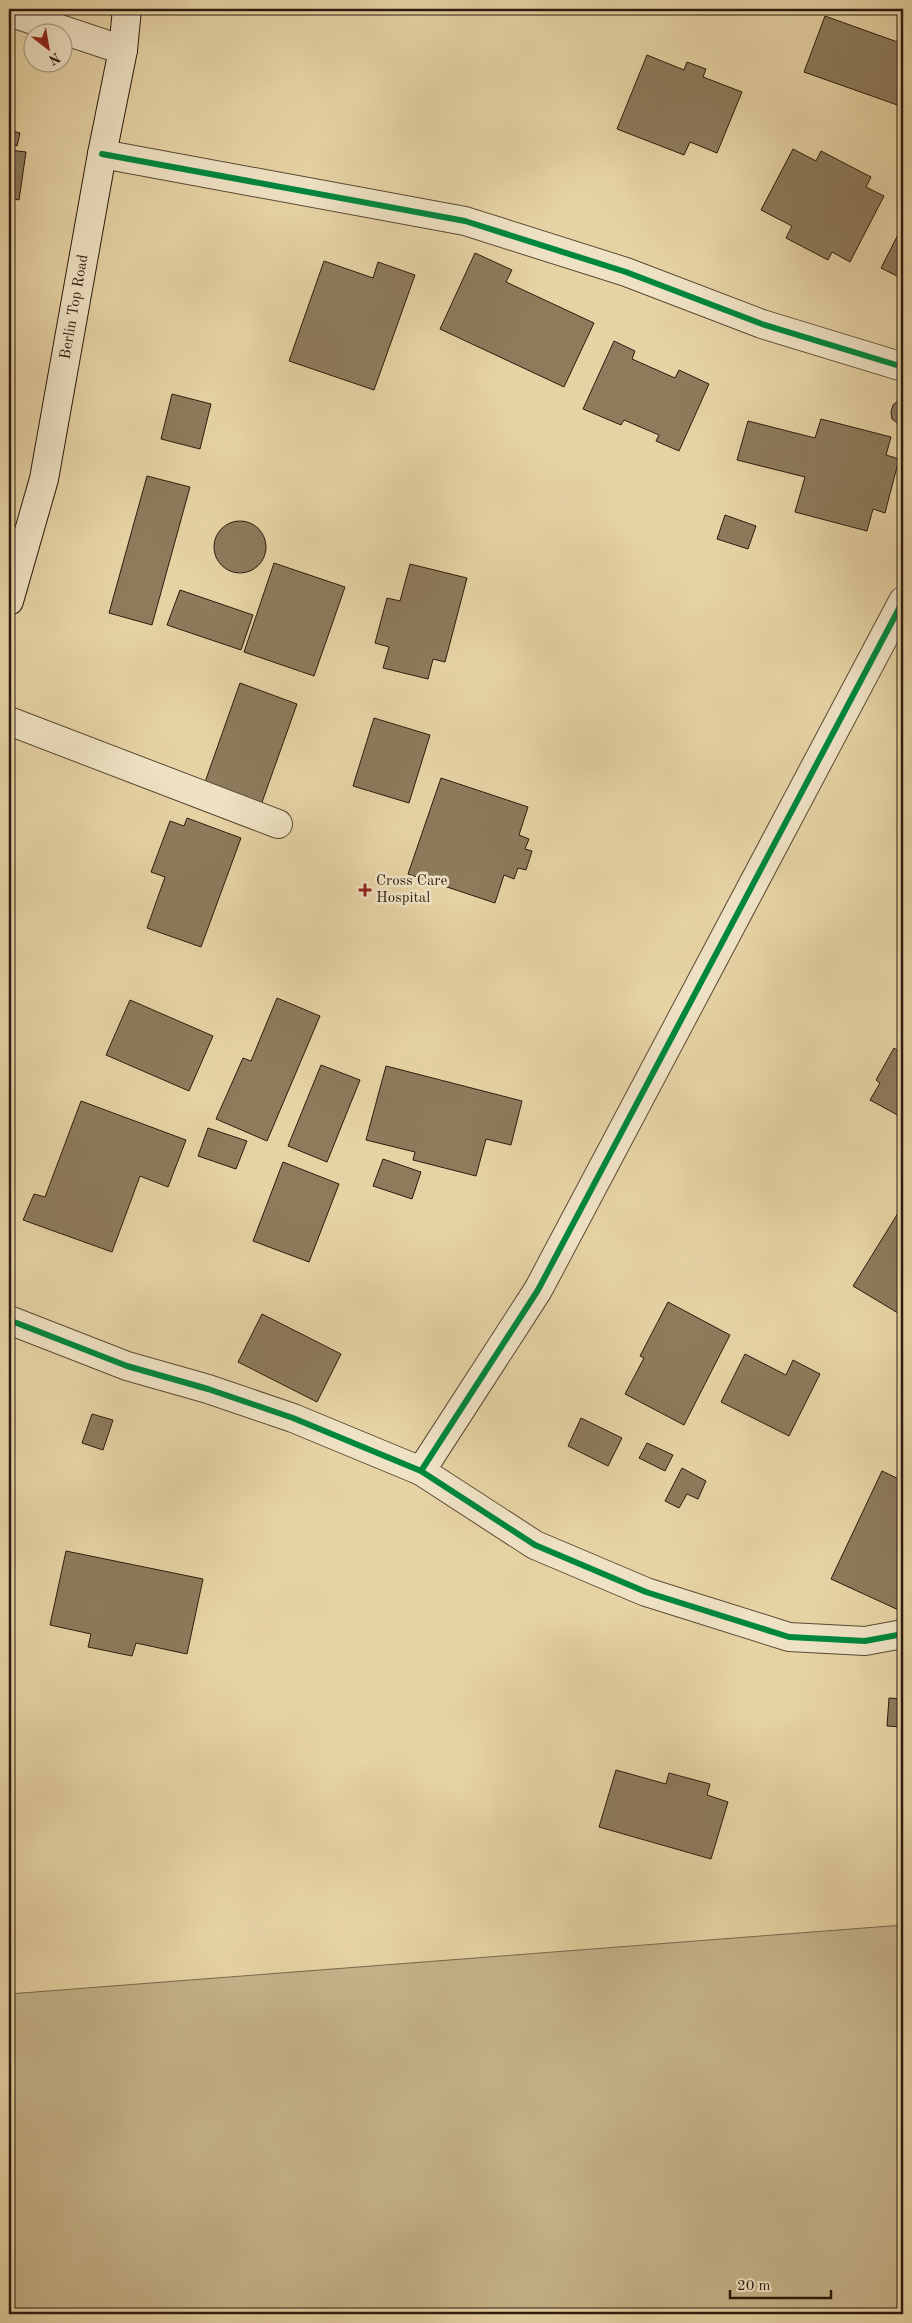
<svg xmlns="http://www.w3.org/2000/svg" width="912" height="2323" font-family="'Old Standard TT',serif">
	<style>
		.green { fill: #c6b48a; stroke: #79684c }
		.building { fill: #8d7b5c; stroke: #2c1b0e }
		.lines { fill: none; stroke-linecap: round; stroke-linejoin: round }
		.street-casing { stroke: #5a4934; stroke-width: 30 }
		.secondary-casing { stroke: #2c1b0e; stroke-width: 30 }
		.street { stroke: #efe2c4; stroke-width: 28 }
		.secondary { stroke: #efe2c4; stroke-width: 28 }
		.cycleway-casing { stroke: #efe2c4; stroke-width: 9 }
		.cycleway { stroke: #00873e; stroke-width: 6 }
		.poi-dot { fill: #8f2418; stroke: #efe2c4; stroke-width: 2 }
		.labels { text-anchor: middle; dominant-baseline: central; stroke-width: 5; stroke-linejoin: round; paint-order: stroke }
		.street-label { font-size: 15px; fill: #2c1b0e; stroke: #efe2c4 }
		.poi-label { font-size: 15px; fill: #2c1b0e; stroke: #efe2c4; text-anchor: start }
	</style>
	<rect width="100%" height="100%" fill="#e6d3a4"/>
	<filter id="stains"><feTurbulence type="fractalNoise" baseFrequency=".004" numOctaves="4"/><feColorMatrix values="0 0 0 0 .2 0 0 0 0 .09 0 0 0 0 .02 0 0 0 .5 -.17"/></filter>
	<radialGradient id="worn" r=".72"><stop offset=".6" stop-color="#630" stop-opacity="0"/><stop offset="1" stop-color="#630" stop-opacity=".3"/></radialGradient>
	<path class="green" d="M903 1925V2314H9V1994Z"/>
	<g class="building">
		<path d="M825 16 903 44V107L804 72Z"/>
		<path d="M647 55 684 70 687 62 706 69 703 77 742 92 717 153 690 142 684 155 617 129Z"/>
		<path d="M9 130 20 133 17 146 9 144Z"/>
		<path d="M793 149 816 161 821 151 871 177 866 187 884 196 850 262 832 252 828 260 786 238 792 226 761 210Z"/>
		<path d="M9 150 26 152 19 200 9 198Z"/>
		<path d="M903 225V279L881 268Z"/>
		<path d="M475 253 512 270 506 282 594 323 564 387 440 329Z"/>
		<path d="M324 261 373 278 378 262 415 275 374 390 289 361Z"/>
		<path d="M614 341 635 351 632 359 675 378 679 370 709 384 679 451 656 441 659 435 624 420 621 425 583 409Z"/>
		<path d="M172 394 211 404 200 449 161 439Z"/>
		<path d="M899 400H903V427L892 419 891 412 893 405Z"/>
		<path d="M821 419 891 437 886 455 899 459 885 513 873 509 867 531 795 512 805 477 737 460 748 421 815 438Z"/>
		<path d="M147 476 190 487 152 625 109 613Z"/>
		<path d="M725 515 756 526 748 549 717 539Z"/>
		<circle cx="240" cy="547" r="26"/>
		<path d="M274 563 345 587 314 676 244 652Z"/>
		<path d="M410 564 467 578 445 662 433 659 428 679 383 668 389 647 375 643 387 598 400 601Z"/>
		<path d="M180 590 253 615 241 650 167 625Z"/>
		<path d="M240 683 297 704 261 805 204 785Z"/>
		<path d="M374 718 430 735 409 803 353 786Z"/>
		<path d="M441 778 528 807 519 835 529 839 525 849 532 851 526 870 518 868 514 879 504 875 495 903 408 874Z"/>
		<path d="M187 818 241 838 201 947 147 928 165 877 151 872 170 821 184 826Z"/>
		<path d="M277 998 320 1016 267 1141 216 1119 243 1058 251 1061Z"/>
		<path d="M130 1000 213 1036 189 1091 106 1055Z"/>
		<path d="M903 1042V1118L870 1100 880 1083 876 1080 894 1048 898 1051Z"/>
		<path d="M321 1065 360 1080 327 1162 288 1146Z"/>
		<path d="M386 1066 522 1101 511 1145 486 1139 476 1176 413 1160 415 1152 366 1140Z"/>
		<path d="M81 1101 186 1140 168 1187 140 1176 112 1252 23 1220 34 1194 45 1197Z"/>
		<path d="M208 1128 247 1141 236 1169 198 1156Z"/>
		<path d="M383 1159 421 1172 412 1199 373 1186Z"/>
		<path d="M283 1162 339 1184 309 1262 253 1241Z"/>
		<path d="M903 1205V1316L853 1286Z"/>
		<path d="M668 1302 730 1335 684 1425 625 1394 644 1358 640 1356Z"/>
		<path d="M262 1314 341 1354 317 1402 238 1362Z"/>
		<path d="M745 1354 786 1375 793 1360 820 1374 789 1436 721 1402Z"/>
		<path d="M92 1414 113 1420 103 1450 82 1443Z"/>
		<path d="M581 1418 622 1438 608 1466 568 1446Z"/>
		<path d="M647 1443 673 1455 665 1471 639 1458Z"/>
		<path d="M682 1468 706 1481 698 1499 687 1494 679 1508 665 1501Z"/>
		<path d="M882 1471 903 1481V1612L831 1579Z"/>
		<path d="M66 1551 203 1579 187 1654 136 1643 132 1656 88 1647 91 1634 50 1625Z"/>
		<path d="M889 1698 903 1699V1727L887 1726Z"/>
		<path d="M616 1770 666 1784 669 1773 710 1784 707 1795 728 1802 711 1859 599 1827Z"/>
	</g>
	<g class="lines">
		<g class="street-casing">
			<g id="street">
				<path d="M9 12 123 50"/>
				<path d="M102 154 465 221 626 272 762 324 903 367"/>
				<path d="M9 721 278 824"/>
				<path d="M9 1320 127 1366 208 1389 293 1418 421 1471 538 1290 903 601"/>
				<path d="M421 1471 535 1545 646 1592 789 1637 865 1641 903 1634"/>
			</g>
		</g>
		<g class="secondary-casing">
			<path id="secondary" d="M9 601 44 479 102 154 123 50 127 9"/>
		</g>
		<use href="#street" class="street"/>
		<use href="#secondary" class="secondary"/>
		<g class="cycleway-casing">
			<g id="cycleway">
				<path d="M102 154 465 221 626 272 762 324 903 367"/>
				<path d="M9 1320 127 1366 208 1389 293 1418 421 1471 538 1290 903 601"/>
				<path d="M421 1471 535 1545 646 1592 789 1637 865 1641 903 1634"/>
			</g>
		</g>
		<use href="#cycleway" class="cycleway"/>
	</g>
	<path class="poi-dot" d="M362.5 882.5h5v5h5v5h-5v5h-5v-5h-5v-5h5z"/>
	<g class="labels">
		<g class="street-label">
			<text transform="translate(75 307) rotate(-80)">Berlin Top Road</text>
		</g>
		<g class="poi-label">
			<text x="376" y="881">Cross Care<tspan x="376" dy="17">Hospital</tspan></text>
		</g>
	</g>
	<rect width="912" height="2323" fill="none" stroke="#e6d3a4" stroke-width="30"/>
	<rect x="10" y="10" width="892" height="2303" fill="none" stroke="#2c1b0e" stroke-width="2.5"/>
	<rect x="15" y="15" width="882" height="2293" fill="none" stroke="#2c1b0e"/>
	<g transform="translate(48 48) rotate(149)"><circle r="24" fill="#efe2c4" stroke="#a1927b"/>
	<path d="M0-4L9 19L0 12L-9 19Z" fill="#8f2418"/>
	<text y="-8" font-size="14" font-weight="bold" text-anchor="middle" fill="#2c1b0e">N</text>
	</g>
	<path d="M730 2290v8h101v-8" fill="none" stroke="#2c1b0e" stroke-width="2.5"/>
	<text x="737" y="2290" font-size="15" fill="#2c1b0e" stroke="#efe2c4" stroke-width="4" paint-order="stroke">20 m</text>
	<rect width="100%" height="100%" filter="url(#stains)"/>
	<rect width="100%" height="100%" fill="url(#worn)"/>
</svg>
